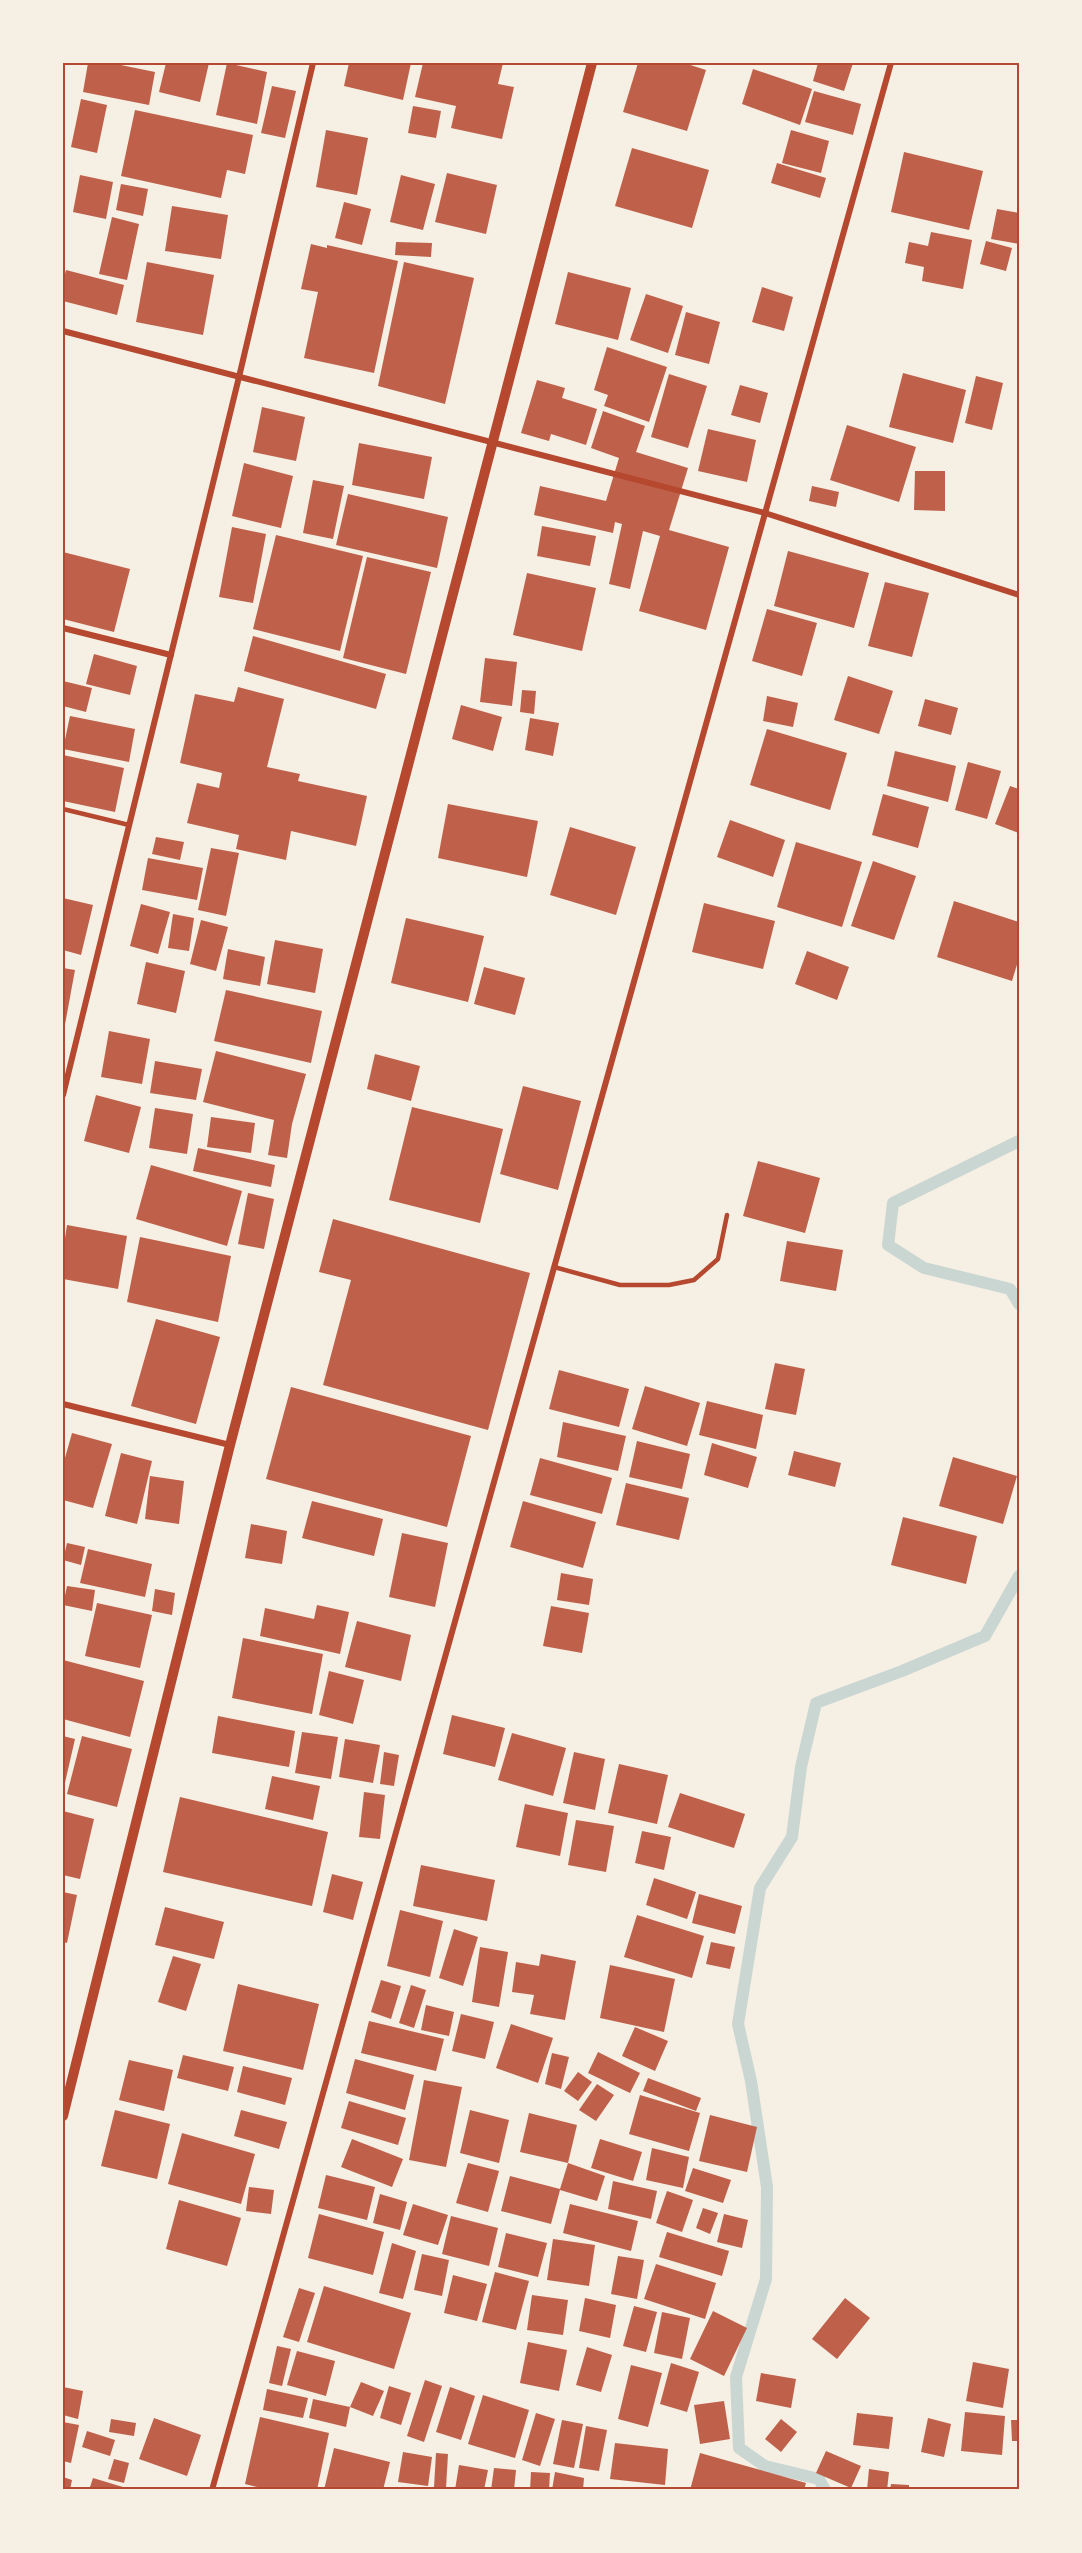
<svg xmlns="http://www.w3.org/2000/svg" width="1082" height="2553" font-family="Arial,sans-serif">
	<style>
		.lines { fill: none; stroke-linecap: round; stroke-linejoin: round }
		.stream { stroke: #c9d6d2; stroke-width: 12 }
		.building { fill: #bf614a }
		.service { stroke: #b5482f; stroke-width: 4.5 }
		.minor { stroke: #b5482f; stroke-width: 6 }
		.tertiary { stroke: #b5482f; stroke-width: 10 }
		.neatline { fill: none; stroke: #b5482f; stroke-width: 2 }
	</style>
	<rect width="100%" height="100%" fill="#f6efe4"/>
	<g class="lines">
		<g class="stream">
			<path d="M1019 1141 893 1203 888 1245 924 1268 1010 1289 1019 1304"/>
			<path d="M825 2490 819 2479 765 2466 739 2448 736 2377 766 2279 767 2187 751 2081 738 2024 760 1888 792 1837 801 1767 816 1703 902 1671 985 1636 1019 1576"/>
		</g>
	</g>
	<g class="building">
		<path d="M88 63H111L155 72 149 105 83 92Z"/>
		<path d="M166 63H209L200 102 159 92Z"/>
		<path d="M227 63 267 72 257 124 216 115Z"/>
		<path d="M349 63H411L403 100 344 86Z"/>
		<path d="M423 63H503L498 84 514 87 502 139 451 128 456 106 415 97Z"/>
		<path d="M638 63H684L706 70 687 131 623 112Z"/>
		<path d="M818 63H853L844 91 813 81Z"/>
		<path d="M753 69 812 89 800 125 742 104Z"/>
		<path d="M272 86 296 91 285 138 261 133Z"/>
		<path d="M814 91 861 104 853 135 805 122Z"/>
		<path d="M81 99 107 105 97 153 71 147Z"/>
		<path d="M413 106 441 111 436 138 408 133Z"/>
		<path d="M135 110 253 135 245 174 227 170 221 198 121 176Z"/>
		<path d="M326 130 368 138 357 195 316 187Z"/>
		<path d="M791 130 829 141 821 173 782 163Z"/>
		<path d="M632 148 709 170 692 228 615 206Z"/>
		<path d="M904 152 983 171 969 230 891 212Z"/>
		<path d="M777 163 826 178 820 198 771 183Z"/>
		<path d="M447 173 497 185 486 234 435 222Z"/>
		<path d="M80 175 113 182 106 219 73 212Z"/>
		<path d="M401 175 435 184 423 230 390 222Z"/>
		<path d="M121 184 148 189 143 216 116 210Z"/>
		<path d="M344 202 371 209 362 245 335 238Z"/>
		<path d="M172 206 228 215 221 259 165 251Z"/>
		<path d="M997 209 1019 213V244L991 239Z"/>
		<path d="M112 217 139 224 127 280 99 274Z"/>
		<path d="M931 232 972 240 963 289 922 281 924 267 905 263 909 242 928 246Z"/>
		<path d="M986 241 1012 248 1006 271 980 264Z"/>
		<path d="M396 242 432 243 431 257 395 255Z"/>
		<path d="M311 244 327 248V245L398 261 374 373 304 358 318 292 301 289Z"/>
		<path d="M147 262 214 275 203 335 136 322Z"/>
		<path d="M404 262 474 278 445 404 378 386Z"/>
		<path d="M66 270 124 285 117 315 63 301V281Z"/>
		<path d="M568 272 631 288 618 340 555 324Z"/>
		<path d="M762 287 793 297 784 331 752 322Z"/>
		<path d="M646 294 683 306 668 353 630 340Z"/>
		<path d="M686 312 720 322 709 364 675 355Z"/>
		<path d="M607 347 667 367 649 422 604 406 608 395 594 390Z"/>
		<path d="M903 373 966 390 953 443 889 427Z"/>
		<path d="M669 374 707 386 688 448 651 437Z"/>
		<path d="M976 376 1003 383 992 430 965 423Z"/>
		<path d="M537 380 565 388 562 398 597 409 586 445 551 434 549 441 521 433Z"/>
		<path d="M740 385 768 393 760 423 731 415Z"/>
		<path d="M262 407 305 417 296 461 253 452Z"/>
		<path d="M603 411 645 426 636 452 688 468 669 530 729 547 706 630 639 611 660 536 643 531 630 589 609 584 622 524 615 522 613 533 534 515 540 486 606 501 619 458 591 448Z"/>
		<path d="M847 425 916 447 899 502 830 480Z"/>
		<path d="M708 429 756 440 747 482 698 471Z"/>
		<path d="M359 443 432 457 424 499 352 485Z"/>
		<path d="M244 463 293 476 281 528 232 516Z"/>
		<path d="M915 471H945V511L914 510Z"/>
		<path d="M313 480 344 486 333 539 303 533Z"/>
		<path d="M812 486 839 492 836 507 809 501Z"/>
		<path d="M348 494 448 517 437 568 336 545Z"/>
		<path d="M542 526 596 536 590 566 537 556Z"/>
		<path d="M232 527 266 534 253 603 219 597Z"/>
		<path d="M276 535 363 556 340 651 253 629Z"/>
		<path d="M788 551 869 573 854 628 774 606Z"/>
		<path d="M63 552 130 569 114 632 63 619Z"/>
		<path d="M367 557 431 572 406 674 343 658Z"/>
		<path d="M527 573 596 588 582 651 513 635Z"/>
		<path d="M885 582 929 593 912 657 868 646Z"/>
		<path d="M767 609 817 623 802 676 752 661Z"/>
		<path d="M253 636 386 674 376 709 244 671Z"/>
		<path d="M94 654 137 666 130 695 86 684Z"/>
		<path d="M485 658 517 662 512 706 480 702Z"/>
		<path d="M848 676 893 691 879 734 834 720Z"/>
		<path d="M63 681 92 688 86 712 63 706Z"/>
		<path d="M238 687 284 699 267 767 300 774 298 781 367 796 356 846 291 831 286 860 236 849 239 835 187 823 197 783 219 788 222 773 180 763 195 694 234 702Z"/>
		<path d="M522 690 536 691 534 714 520 712Z"/>
		<path d="M767 696 798 703 793 727 763 721Z"/>
		<path d="M925 699 958 708 951 735 918 726Z"/>
		<path d="M461 705 502 717 493 751 452 739Z"/>
		<path d="M70 716 135 729 129 762 63 749Z"/>
		<path d="M530 718 559 723 553 756 525 750Z"/>
		<path d="M767 729 847 753 830 810 750 785Z"/>
		<path d="M895 751 956 766 948 802 887 786Z"/>
		<path d="M63 755 124 768 115 812 63 801Z"/>
		<path d="M968 762 1001 771 987 819 955 810Z"/>
		<path d="M1010 786 1019 789V833L995 824Z"/>
		<path d="M883 794 929 807 918 848 872 835Z"/>
		<path d="M448 804 538 821 527 877 438 858Z"/>
		<path d="M730 820 785 840 773 877 717 857Z"/>
		<path d="M570 827 636 847 616 915 550 895Z"/>
		<path d="M156 837 184 842 180 860 152 854Z"/>
		<path d="M796 842 862 862 842 927 777 907Z"/>
		<path d="M211 848 239 853 226 916 198 910Z"/>
		<path d="M148 858 203 868 197 900 142 890Z"/>
		<path d="M873 861 916 876 894 940 851 926Z"/>
		<path d="M63 898 93 905 81 955 63 950Z"/>
		<path d="M954 901 1019 922V958L1012 981 937 957Z"/>
		<path d="M704 903 775 921 763 969 692 952Z"/>
		<path d="M141 904 170 912 158 954 130 946Z"/>
		<path d="M173 914 194 918 189 951 168 948Z"/>
		<path d="M406 918 484 936 468 1002 391 983Z"/>
		<path d="M201 920 228 927 216 971 190 964Z"/>
		<path d="M275 940 323 949 315 993 267 984Z"/>
		<path d="M228 949 265 957 260 986 223 979Z"/>
		<path d="M807 951 849 967 837 1000 795 984Z"/>
		<path d="M146 962 185 971 176 1013 137 1004Z"/>
		<path d="M484 967 525 978 515 1015 474 1004Z"/>
		<path d="M63 968 75 970 64 1030H63Z"/>
		<path d="M226 990 322 1011 311 1063 214 1041Z"/>
		<path d="M109 1031 150 1039 142 1084 101 1077Z"/>
		<path d="M216 1051 306 1074 292 1124 287 1158 268 1155 274 1120 203 1102Z"/>
		<path d="M375 1054 420 1066 411 1101 367 1089Z"/>
		<path d="M155 1061 202 1069 196 1100 150 1093Z"/>
		<path d="M523 1086 581 1101 558 1190 500 1174Z"/>
		<path d="M96 1095 141 1107 129 1153 84 1141Z"/>
		<path d="M412 1107 503 1129 480 1223 389 1200Z"/>
		<path d="M155 1108 193 1114 187 1154 149 1148Z"/>
		<path d="M211 1117 255 1123 251 1153 207 1147Z"/>
		<path d="M198 1148 275 1165 271 1187 193 1171Z"/>
		<path d="M758 1161 820 1178 805 1233 743 1216Z"/>
		<path d="M151 1165 242 1191 227 1246 136 1219Z"/>
		<path d="M248 1193 274 1199 264 1249 238 1244Z"/>
		<path d="M333 1219 530 1273 488 1430 323 1385 351 1280 319 1272Z"/>
		<path d="M67 1225 127 1236 118 1289 63 1279V1251Z"/>
		<path d="M140 1237 231 1256 218 1322 127 1302Z"/>
		<path d="M787 1241 843 1250 836 1291 780 1281Z"/>
		<path d="M156 1319 220 1337 196 1424 131 1406Z"/>
		<path d="M775 1363 805 1369 796 1415 765 1409Z"/>
		<path d="M559 1370 629 1389 619 1427 549 1409Z"/>
		<path d="M645 1386 700 1403 687 1446 632 1429Z"/>
		<path d="M291 1387 471 1436 447 1527 266 1479Z"/>
		<path d="M707 1401 763 1415 756 1449 699 1435Z"/>
		<path d="M563 1422 626 1436 618 1471 557 1457Z"/>
		<path d="M72 1433 112 1444 93 1508 63 1500V1465Z"/>
		<path d="M637 1441 690 1454 682 1489 629 1477Z"/>
		<path d="M712 1443 757 1457 748 1488 704 1475Z"/>
		<path d="M794 1451 841 1463 835 1487 788 1475Z"/>
		<path d="M121 1453 152 1461 137 1524 105 1516Z"/>
		<path d="M953 1457 1017 1476 1003 1524 939 1506Z"/>
		<path d="M540 1458 612 1478 602 1514 530 1495Z"/>
		<path d="M150 1476 184 1481 179 1524 145 1519Z"/>
		<path d="M626 1483 689 1498 679 1540 616 1525Z"/>
		<path d="M312 1501 383 1519 374 1556 302 1538Z"/>
		<path d="M523 1501 596 1522 583 1568 510 1547Z"/>
		<path d="M903 1517 977 1536 966 1584 891 1565Z"/>
		<path d="M251 1524 287 1531 282 1564 245 1558Z"/>
		<path d="M402 1533 448 1543 435 1607 389 1597Z"/>
		<path d="M67 1543 85 1547 81 1565 63 1560Z"/>
		<path d="M88 1549 152 1564 145 1597 80 1583Z"/>
		<path d="M561 1573 593 1579 589 1605 557 1600Z"/>
		<path d="M67 1586 95 1590 92 1611 63 1605Z"/>
		<path d="M155 1589 175 1593 172 1615 152 1611Z"/>
		<path d="M97 1603 152 1615 140 1668 85 1656Z"/>
		<path d="M317 1605 349 1612 340 1654 260 1636 265 1608 314 1619Z"/>
		<path d="M551 1606 589 1613 582 1653 543 1646Z"/>
		<path d="M357 1621 411 1635 401 1681 345 1667Z"/>
		<path d="M243 1638 323 1654 312 1714 232 1698Z"/>
		<path d="M63 1660 144 1681 130 1737 63 1719Z"/>
		<path d="M329 1671 364 1680 353 1724 319 1715Z"/>
		<path d="M452 1715 505 1728 495 1767 443 1754Z"/>
		<path d="M218 1716 295 1731 289 1767 212 1753Z"/>
		<path d="M302 1732 338 1737 331 1779 295 1773Z"/>
		<path d="M512 1733 566 1748 553 1796 498 1780Z"/>
		<path d="M63 1736 75 1739 64 1787H63Z"/>
		<path d="M82 1736 132 1749 117 1807 67 1794Z"/>
		<path d="M345 1739 380 1745 373 1783 339 1777Z"/>
		<path d="M384 1752 399 1755 394 1786 380 1784Z"/>
		<path d="M574 1752 605 1759 595 1810 563 1803Z"/>
		<path d="M619 1764 668 1775 657 1824 608 1813Z"/>
		<path d="M272 1776 320 1786 313 1820 265 1809Z"/>
		<path d="M364 1792 385 1795 380 1839 359 1837Z"/>
		<path d="M680 1793 745 1814 734 1848 668 1827Z"/>
		<path d="M180 1797 328 1832 312 1906 163 1872Z"/>
		<path d="M525 1804 568 1813 560 1856 516 1847Z"/>
		<path d="M63 1811 94 1819 80 1879 63 1875Z"/>
		<path d="M576 1820 614 1826 606 1872 568 1865Z"/>
		<path d="M642 1831 671 1837 664 1870 635 1863Z"/>
		<path d="M421 1865 495 1880 487 1921 413 1906Z"/>
		<path d="M332 1874 363 1882 353 1920 323 1912Z"/>
		<path d="M654 1878 696 1892 687 1919 646 1905Z"/>
		<path d="M63 1892 77 1895 67 1943 63 1942Z"/>
		<path d="M699 1894 742 1906 735 1934 692 1923Z"/>
		<path d="M165 1907 224 1922 214 1959 155 1945Z"/>
		<path d="M400 1910 443 1921 430 1977 387 1966Z"/>
		<path d="M637 1915 704 1936 692 1978 624 1957Z"/>
		<path d="M454 1929 478 1937 463 1986 439 1978Z"/>
		<path d="M711 1942 735 1947 730 1969 706 1964Z"/>
		<path d="M480 1947 508 1952 499 2007 472 2002Z"/>
		<path d="M541 1954 576 1961 565 2020 530 2014 534 1995 512 1992 516 1962 539 1966Z"/>
		<path d="M173 1956 201 1964 186 2011 158 2002Z"/>
		<path d="M610 1965 675 1979 664 2032 600 2018Z"/>
		<path d="M381 1980 401 1986 391 2019 371 2012Z"/>
		<path d="M238 1984 319 2004 303 2070 223 2051Z"/>
		<path d="M411 1985 426 1990 414 2028 399 2023Z"/>
		<path d="M426 2005 454 2012 449 2036 421 2030Z"/>
		<path d="M461 2014 494 2022 485 2059 452 2051Z"/>
		<path d="M369 2021 444 2039 436 2071 361 2053Z"/>
		<path d="M511 2024 553 2038 538 2083 496 2068Z"/>
		<path d="M635 2027 668 2041 655 2071 622 2056Z"/>
		<path d="M598 2052 640 2073 630 2093 588 2073Z"/>
		<path d="M552 2053 569 2057 561 2089 545 2084Z"/>
		<path d="M183 2055 234 2067 228 2091 177 2078Z"/>
		<path d="M355 2059 414 2075 405 2110 346 2093Z"/>
		<path d="M129 2060 173 2070 164 2111 119 2100Z"/>
		<path d="M243 2066 292 2078 285 2105 237 2092Z"/>
		<path d="M578 2072 592 2082 578 2101 564 2091Z"/>
		<path d="M648 2078 701 2098 696 2111 643 2091Z"/>
		<path d="M424 2080 462 2087 446 2167 409 2160Z"/>
		<path d="M597 2084 614 2095 596 2121 579 2110Z"/>
		<path d="M640 2095 700 2113 689 2151 629 2134Z"/>
		<path d="M349 2101 406 2118 398 2145 341 2128Z"/>
		<path d="M115 2110 170 2124 157 2179 101 2166Z"/>
		<path d="M241 2110 287 2122 279 2149 234 2136Z"/>
		<path d="M470 2110 509 2120 499 2163 460 2153Z"/>
		<path d="M529 2113 577 2125 568 2163 520 2152Z"/>
		<path d="M710 2115 757 2127 747 2172 699 2161Z"/>
		<path d="M182 2133 255 2154 241 2204 168 2184Z"/>
		<path d="M352 2139 403 2159 392 2187 341 2167Z"/>
		<path d="M600 2139 642 2152 633 2181 591 2168Z"/>
		<path d="M652 2148 689 2157 683 2188 646 2180Z"/>
		<path d="M468 2163 499 2171 488 2212 456 2203Z"/>
		<path d="M568 2163 605 2176 597 2201 560 2190 551 2224 501 2211 510 2176 560 2189Z"/>
		<path d="M693 2168 731 2180 723 2203 685 2191Z"/>
		<path d="M326 2175 375 2187 367 2220 318 2208Z"/>
		<path d="M613 2181 657 2191 651 2219 608 2209Z"/>
		<path d="M249 2187 274 2190 271 2214 246 2211Z"/>
		<path d="M667 2191 693 2200 682 2232 656 2223Z"/>
		<path d="M380 2194 407 2202 400 2230 373 2223Z"/>
		<path d="M179 2200 241 2218 227 2266 166 2249Z"/>
		<path d="M413 2204 448 2215 438 2245 403 2235Z"/>
		<path d="M570 2204 638 2221 631 2251 563 2233Z"/>
		<path d="M703 2208 718 2213 710 2234 696 2228Z"/>
		<path d="M319 2214 384 2232 373 2275 308 2258Z"/>
		<path d="M724 2214 748 2220 742 2248 717 2242Z"/>
		<path d="M451 2216 498 2228 489 2266 442 2254Z"/>
		<path d="M667 2232 729 2251 722 2276 659 2257Z"/>
		<path d="M506 2233 547 2243 538 2277 498 2267Z"/>
		<path d="M553 2239 595 2245 589 2286 547 2280Z"/>
		<path d="M392 2243 416 2251 403 2299 379 2293Z"/>
		<path d="M422 2254 449 2260 442 2296 414 2290Z"/>
		<path d="M618 2256 644 2260 637 2299 611 2294Z"/>
		<path d="M656 2264 716 2283 705 2319 644 2299Z"/>
		<path d="M495 2272 529 2281 516 2330 482 2322Z"/>
		<path d="M453 2275 487 2284 477 2321 444 2313Z"/>
		<path d="M324 2286 411 2313 394 2369 307 2342Z"/>
		<path d="M299 2288 315 2293 299 2342 283 2337Z"/>
		<path d="M532 2295 568 2300 563 2335 527 2330Z"/>
		<path d="M585 2298 616 2305 610 2338 579 2331Z"/>
		<path d="M845 2298 870 2318 837 2359 812 2339Z"/>
		<path d="M634 2306 657 2312 646 2352 623 2346Z"/>
		<path d="M713 2311 747 2328 724 2376 690 2359Z"/>
		<path d="M662 2312 690 2318 682 2359 654 2353Z"/>
		<path d="M528 2342 567 2350 559 2391 520 2383Z"/>
		<path d="M277 2346 291 2349 282 2386 269 2383Z"/>
		<path d="M587 2347 612 2355 601 2392 576 2385Z"/>
		<path d="M297 2351 335 2361 326 2396 287 2385Z"/>
		<path d="M973 2362 1009 2369 1003 2408 966 2401Z"/>
		<path d="M671 2363 699 2372 687 2412 660 2404Z"/>
		<path d="M631 2365 662 2373 648 2427 618 2419Z"/>
		<path d="M761 2373 796 2379 791 2408 756 2401Z"/>
		<path d="M425 2380 442 2386 424 2442 407 2436Z"/>
		<path d="M361 2382 384 2391 373 2416 350 2407Z"/>
		<path d="M389 2386 411 2393 401 2425 380 2418Z"/>
		<path d="M63 2387 83 2391 78 2419 63 2415Z"/>
		<path d="M450 2387 475 2396 461 2440 436 2432Z"/>
		<path d="M267 2389 308 2398 303 2418 263 2410Z"/>
		<path d="M483 2395 529 2410 515 2458 468 2444Z"/>
		<path d="M313 2399 350 2407 346 2427 309 2418Z"/>
		<path d="M724 2401 730 2439 700 2444 694 2405Z"/>
		<path d="M965 2412 1005 2416 1002 2455 961 2451Z"/>
		<path d="M536 2413 555 2419 540 2466 522 2460Z"/>
		<path d="M857 2413 893 2417 889 2449 853 2445Z"/>
		<path d="M260 2417 329 2433 317 2490H270L245 2484Z"/>
		<path d="M154 2418 201 2435 187 2476 139 2459Z"/>
		<path d="M928 2418 951 2424 944 2457 921 2452Z"/>
		<path d="M111 2419 136 2423 134 2436 109 2432Z"/>
		<path d="M781 2419 797 2432 781 2452 765 2439Z"/>
		<path d="M562 2420 583 2424 574 2468 553 2464Z"/>
		<path d="M1011 2420H1019V2441H1012Z"/>
		<path d="M63 2422 79 2425 71 2463 63 2461Z"/>
		<path d="M586 2426 607 2430 599 2471 579 2468Z"/>
		<path d="M87 2431 115 2440 110 2456 82 2447Z"/>
		<path d="M615 2443 668 2449 665 2485 610 2479Z"/>
		<path d="M334 2448 390 2462 383 2490H324Z"/>
		<path d="M826 2451 861 2466 851 2488 816 2473Z"/>
		<path d="M403 2452 432 2457 428 2486 398 2482Z"/>
		<path d="M436 2453 448 2454 446 2488 434 2487Z"/>
		<path d="M700 2453 806 2483 804 2490H690Z"/>
		<path d="M114 2459 129 2463 124 2483 108 2479Z"/>
		<path d="M459 2465 488 2470 484 2490H455Z"/>
		<path d="M494 2468 516 2470 514 2490H491Z"/>
		<path d="M869 2469 889 2472 887 2490H867Z"/>
		<path d="M531 2472 550 2473 549 2490H530Z"/>
		<path d="M555 2472 584 2478 583 2490H552Z"/>
		<path d="M63 2477 72 2480 70 2490H63Z"/>
		<path d="M93 2478 123 2487 122 2490H89Z"/>
		<path d="M891 2484 909 2485V2490H890Z"/>
	</g>
	<g class="lines">
		<g class="service">
			<path d="M63 809 129 825"/>
			<path d="M554 1267 620 1285H669L694 1280 718 1259 727 1215"/>
		</g>
		<g class="minor">
			<path d="M63 331 765 513 1019 595"/>
			<path d="M63 628 171 655"/>
			<path d="M63 1095 239 377 313 63"/>
			<path d="M63 1404 230 1445"/>
			<path d="M212 2490 891 63"/>
		</g>
		<path class="tertiary" d="M63 2116 230 1445 592 63"/>
	</g>
	<rect width="1082" height="2553" fill="none" stroke="#f6efe4" stroke-width="129"/>
	<rect x="64" y="64" width="954" height="2424" class="neatline"/>
</svg>
